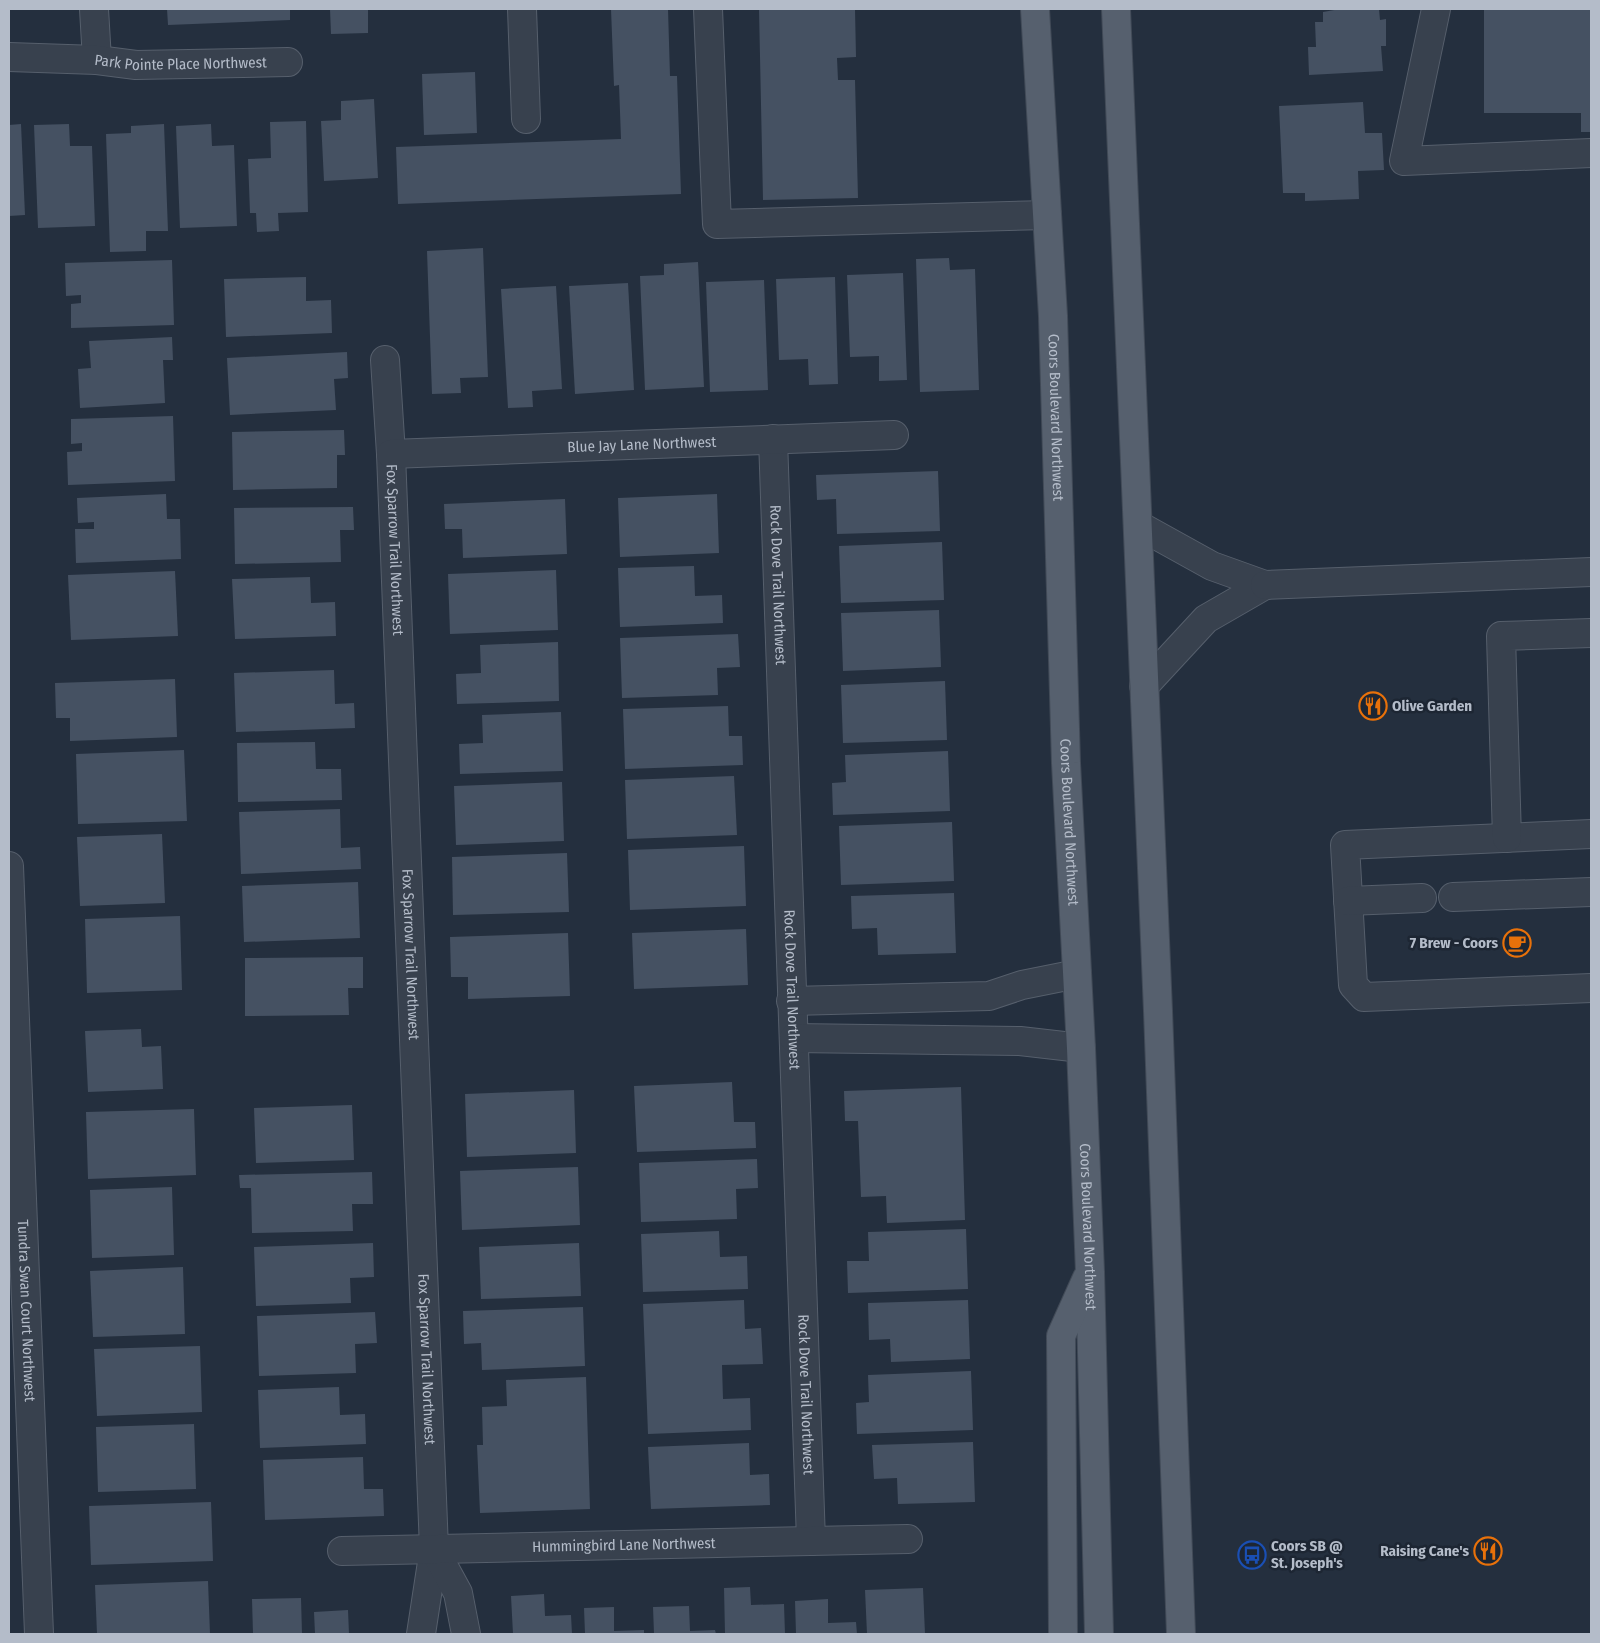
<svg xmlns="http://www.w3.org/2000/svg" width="1600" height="1643" font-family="'Fira Sans Condensed',sans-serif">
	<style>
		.building { fill: #455162 }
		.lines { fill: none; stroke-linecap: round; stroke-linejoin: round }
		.minor-casing { stroke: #565f6c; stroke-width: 30 }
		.major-casing { stroke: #414a57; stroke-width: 30 }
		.minor { stroke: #38414e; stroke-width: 28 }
		.major { stroke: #56606e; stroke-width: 28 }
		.labels { text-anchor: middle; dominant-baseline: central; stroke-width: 5; stroke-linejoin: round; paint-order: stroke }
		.street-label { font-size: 15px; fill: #b4bcc9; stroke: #1d2633 }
		.poi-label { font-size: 15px; font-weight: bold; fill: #b4bcc9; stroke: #1d2633; text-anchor: start }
	</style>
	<rect width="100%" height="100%" fill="#242f3e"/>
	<g class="building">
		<path d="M167 9H290V20L168 25Z"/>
		<path d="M330 9H368V33L331 34Z"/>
		<path d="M611 9H668L670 76H677L681 194 398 204 396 147 621 139 619 85 614 86Z"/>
		<path d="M759 9H855L856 57 837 58 838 80H855L858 198 763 200Z"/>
		<path d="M1340 9H1379L1380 20 1386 19V46H1381L1383 71 1309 75 1308 47H1316L1315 22H1323V12Z"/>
		<path d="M1484 9H1591V132H1581V113H1484Z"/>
		<path d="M475 72 477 133 424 135 422 74Z"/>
		<path d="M374 99 378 178 324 181 321 121 341 120V101Z"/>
		<path d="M1363 102 1365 133H1382L1384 170 1358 171 1359 199 1305 201V193H1283L1279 106Z"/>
		<path d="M306 121 308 212 278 213 279 231 257 232 256 213H250L248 159 271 158 270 122Z"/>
		<path d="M21 124 25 215 9 216V125Z"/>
		<path d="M69 124 70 146H92L95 226 38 228 34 125Z"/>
		<path d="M164 124 168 231H146V251L110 252 106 134 131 133V126Z"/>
		<path d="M211 124 212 146 234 145 237 226 180 228 176 126Z"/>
		<path d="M483 248 488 377 460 378 461 393 432 394 427 251Z"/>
		<path d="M949 258 950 270 975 269 979 390 920 392 916 259Z"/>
		<path d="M172 260 174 325 71 328V304L81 303V295L66 296 65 263Z"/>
		<path d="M698 262 704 387 645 390 640 276 664 275V264Z"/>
		<path d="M903 273 907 380 879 381V356L850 357 847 275Z"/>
		<path d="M306 277V301L331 300 332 333 226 337 224 279Z"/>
		<path d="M835 277 838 384 809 385 808 359 779 360 776 279Z"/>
		<path d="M764 280 768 390 710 392 706 282Z"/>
		<path d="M628 283 634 390 575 394 569 286Z"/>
		<path d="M556 286 562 389 532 391 533 407 508 408 501 289Z"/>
		<path d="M172 337 173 360H163L165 403 80 408 78 369 91 368 89 341Z"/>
		<path d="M347 352 348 378 334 379 336 410 230 415 227 358Z"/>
		<path d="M173 416 175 481 68 485 67 452 82 451V443L71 444V419Z"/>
		<path d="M344 430 345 455H337V488L233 490 232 432Z"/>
		<path d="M938 471 940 531 837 534 836 499 817 500 816 475Z"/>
		<path d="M166 494 167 519H180L181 559 76 563 75 529H94V522L78 523 77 498Z"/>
		<path d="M717 494 719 553 620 557 618 498Z"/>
		<path d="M565 499 567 554 463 558 462 529H445L444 504Z"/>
		<path d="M353 507 354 530H340L341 562 235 564 234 508Z"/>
		<path d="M942 542 944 600 841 603 839 546Z"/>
		<path d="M694 566 695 596 722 595 723 623 620 627 618 568Z"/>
		<path d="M556 570 558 630 450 634 448 574Z"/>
		<path d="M175 571 178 636 71 640 68 575Z"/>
		<path d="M310 577 311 603 335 602 336 636 235 639 232 579Z"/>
		<path d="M939 610 941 667 843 671 841 613Z"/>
		<path d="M738 634 740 667 717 668 718 695 622 698 620 638Z"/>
		<path d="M558 642 559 701 457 704 456 674 481 673 480 645Z"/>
		<path d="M334 670 335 704 354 703 355 728 236 732 234 673Z"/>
		<path d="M175 679 177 737 70 741V718H56L55 683Z"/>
		<path d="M945 681 947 740 843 743 841 685Z"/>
		<path d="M728 706 729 736H742L743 765 625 769 623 709Z"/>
		<path d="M561 712 563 771 460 774 459 744 483 743 482 715Z"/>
		<path d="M315 742 316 769H341L342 800 238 802 237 743Z"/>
		<path d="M184 750 187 821 78 824 76 754Z"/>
		<path d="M948 751 950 811 833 815 832 783 846 782 845 755Z"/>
		<path d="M734 776 737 835 627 839 625 780Z"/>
		<path d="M562 782 564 841 456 845 454 786Z"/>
		<path d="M340 809 341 848 360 847 361 869 241 874 239 812Z"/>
		<path d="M952 822 954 881 841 885 839 826Z"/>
		<path d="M162 834 165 903 80 906 77 837Z"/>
		<path d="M744 846 746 906 630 910 628 850Z"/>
		<path d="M567 853 569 912 453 915 452 857Z"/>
		<path d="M358 882 360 938 244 942 242 886Z"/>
		<path d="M954 893 956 953 878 955 877 928 852 929 851 896Z"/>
		<path d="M180 916 182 990 87 993 85 919Z"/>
		<path d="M746 929 748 985 634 989 632 933Z"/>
		<path d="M568 933 570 996 468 999V977H451L450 937Z"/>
		<path d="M363 957V988H348L349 1015 245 1016V958Z"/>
		<path d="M141 1029 142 1047 161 1046 163 1089 88 1092 85 1031Z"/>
		<path d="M732 1082 734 1122H755L756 1148 637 1152 634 1086Z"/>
		<path d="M961 1087 965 1220 887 1223 886 1196 861 1197 858 1121H845L844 1091Z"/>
		<path d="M574 1090 576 1153 467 1157 465 1094Z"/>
		<path d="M352 1105 354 1160 256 1163 254 1108Z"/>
		<path d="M194 1109 196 1175 88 1179 86 1112Z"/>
		<path d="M757 1159 758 1188 736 1189 737 1219 641 1222 639 1163Z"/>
		<path d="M578 1167 580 1225 462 1230 460 1171Z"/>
		<path d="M372 1172 373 1204H352L353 1231 252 1233 251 1188H240L239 1175Z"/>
		<path d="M172 1187 174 1255 92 1258 90 1190Z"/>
		<path d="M966 1229 968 1289 848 1293 847 1261H869L868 1232Z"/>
		<path d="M719 1231 720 1257 747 1256 748 1289 643 1292 641 1234Z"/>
		<path d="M373 1243 374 1277 350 1278 351 1303 256 1306 254 1247Z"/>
		<path d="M579 1243 581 1296 481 1299 479 1247Z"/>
		<path d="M183 1267 185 1334 93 1337 90 1271Z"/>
		<path d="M744 1300 745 1329 761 1328 763 1364 722 1365 723 1399 750 1398 751 1430 648 1434 643 1304Z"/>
		<path d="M968 1300 970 1359 891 1362 890 1339 869 1340 868 1303Z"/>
		<path d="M583 1307 585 1366 482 1370 481 1343 464 1344 463 1311Z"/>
		<path d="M375 1312 377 1343 355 1344 356 1373 259 1376 257 1316Z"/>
		<path d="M200 1346 202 1412 97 1416 94 1349Z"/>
		<path d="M971 1371 973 1430 857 1434 856 1403 869 1402 868 1375Z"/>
		<path d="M586 1377 590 1509 480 1513 477 1445H483L482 1407 507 1406 506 1380Z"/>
		<path d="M339 1387 340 1415 365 1414 366 1444 260 1448 258 1390Z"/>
		<path d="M194 1424 196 1489 98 1492 96 1427Z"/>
		<path d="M973 1442 975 1502 898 1504 897 1478 874 1479 872 1445Z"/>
		<path d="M749 1443 750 1475 769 1474 770 1505 651 1509 648 1447Z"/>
		<path d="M363 1457 364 1489H383L384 1516 265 1520 263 1460Z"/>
		<path d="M211 1502 213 1561 91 1565 89 1506Z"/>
		<path d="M208 1581 210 1634H97L95 1585Z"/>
		<path d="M750 1587 751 1605 784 1604 785 1634H725L724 1588Z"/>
		<path d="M923 1588 925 1634H867L865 1590Z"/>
		<path d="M544 1594 545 1616 571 1615 572 1634H513L511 1596Z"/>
		<path d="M301 1598 302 1634H253L252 1599Z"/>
		<path d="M828 1599V1623L856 1622 857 1634H796L795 1601Z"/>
		<path d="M689 1606 690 1631 715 1630 716 1634H654L653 1607Z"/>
		<path d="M614 1607V1631L644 1630V1634H585L584 1608Z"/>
		<path d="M348 1610 349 1634H315L314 1612Z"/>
	</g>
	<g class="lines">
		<g class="minor-casing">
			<g id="minor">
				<path d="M94 9 97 60"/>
				<path d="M522 9 526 119"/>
				<path d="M708 9 717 224 1047 215"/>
				<path d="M1436 9 1404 161 1591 153"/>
				<path id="s1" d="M9 57 97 60 136 65 288 62"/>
				<path id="s2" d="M385 360 391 454 434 1549 421 1634"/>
				<path id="s3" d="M773 439 811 1541"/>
				<path id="s4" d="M391 454 894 435"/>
				<path d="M1138 525 1212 566 1265 585 1206 619 1144 686"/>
				<path d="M1265 585 1591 572"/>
				<path d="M1591 834 1345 845 1353 985 1364 997 1591 988"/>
				<path d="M1507 838 1501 636 1591 633"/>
				<path id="s5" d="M9 866 39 1634"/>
				<path d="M1453 897 1591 892"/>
				<path d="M1348 901 1422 898"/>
				<path d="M791 1001 989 996 1022 985 1077 974"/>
				<path d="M794 1038 1020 1041 1081 1048"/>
				<path d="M434 1549 458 1593 466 1634"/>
				<path id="s6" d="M342 1551 908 1539"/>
			</g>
		</g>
		<g class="major-casing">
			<g id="major">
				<path id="s7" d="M1035 9 1053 316 1066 763 1081 1048 1090 1272 1099 1634"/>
				<path d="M1116 9 1158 1011 1181 1634"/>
				<path d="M1063 1634 1061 1336 1087 1278"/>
			</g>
		</g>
		<use href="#minor" class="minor"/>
		<use href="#major" class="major"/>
	</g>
	<defs>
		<g id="restaurant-ring" transform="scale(1.4375)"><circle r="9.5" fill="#1d2633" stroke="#e8710a" stroke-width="1.5"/><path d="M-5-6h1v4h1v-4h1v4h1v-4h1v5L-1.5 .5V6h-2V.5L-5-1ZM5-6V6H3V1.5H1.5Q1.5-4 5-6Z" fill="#e8710a"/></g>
		<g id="cafe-ring" transform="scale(1.4375)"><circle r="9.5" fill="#1d2633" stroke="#e8710a" stroke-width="1.5"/><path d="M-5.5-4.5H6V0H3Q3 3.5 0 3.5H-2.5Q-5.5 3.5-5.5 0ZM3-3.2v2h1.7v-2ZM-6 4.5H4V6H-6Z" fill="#e8710a"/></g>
		<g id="bus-ring" transform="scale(1.4375)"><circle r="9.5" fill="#1d2633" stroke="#1a4fb4" stroke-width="1.5"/><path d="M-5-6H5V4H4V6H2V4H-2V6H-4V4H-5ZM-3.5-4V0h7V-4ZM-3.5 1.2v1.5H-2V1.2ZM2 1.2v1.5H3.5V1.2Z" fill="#1a4fb4"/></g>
	</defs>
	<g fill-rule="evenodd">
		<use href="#restaurant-ring" x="1373" y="706"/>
		<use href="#cafe-ring" x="1517" y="943"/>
		<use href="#restaurant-ring" x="1488" y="1551"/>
		<use href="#bus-ring" x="1252" y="1555"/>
	</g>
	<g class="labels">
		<g class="street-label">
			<text stroke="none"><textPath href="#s1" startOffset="172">Park Pointe Place Northwest</textPath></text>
			<text stroke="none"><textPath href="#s7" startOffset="409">Coors Boulevard Northwest</textPath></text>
			<text stroke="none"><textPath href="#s4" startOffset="251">Blue Jay Lane Northwest</textPath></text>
			<text stroke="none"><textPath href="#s2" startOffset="190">Fox Sparrow Trail Northwest</textPath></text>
			<text stroke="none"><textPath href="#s3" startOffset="146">Rock Dove Trail Northwest</textPath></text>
			<text stroke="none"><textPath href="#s7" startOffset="814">Coors Boulevard Northwest</textPath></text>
			<text stroke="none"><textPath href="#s2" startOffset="595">Fox Sparrow Trail Northwest</textPath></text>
			<text stroke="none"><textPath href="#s3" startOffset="551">Rock Dove Trail Northwest</textPath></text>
			<text stroke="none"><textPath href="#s7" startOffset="1219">Coors Boulevard Northwest</textPath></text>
			<text stroke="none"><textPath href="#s5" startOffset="445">Tundra Swan Court Northwest</textPath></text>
			<text stroke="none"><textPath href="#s2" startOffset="1000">Fox Sparrow Trail Northwest</textPath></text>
			<text stroke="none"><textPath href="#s3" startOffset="956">Rock Dove Trail Northwest</textPath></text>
			<text stroke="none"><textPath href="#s6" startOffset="282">Hummingbird Lane Northwest</textPath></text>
		</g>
		<g class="poi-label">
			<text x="1392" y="706">Olive Garden</text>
			<text x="1498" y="943" text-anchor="end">7 Brew - Coors</text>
			<text x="1271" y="1546">Coors SB @<tspan x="1271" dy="17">St. Joseph's</tspan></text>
			<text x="1469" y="1551" text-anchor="end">Raising Cane's</text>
		</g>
	</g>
	<rect width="1600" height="1643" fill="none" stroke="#b4bcc9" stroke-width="20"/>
</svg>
